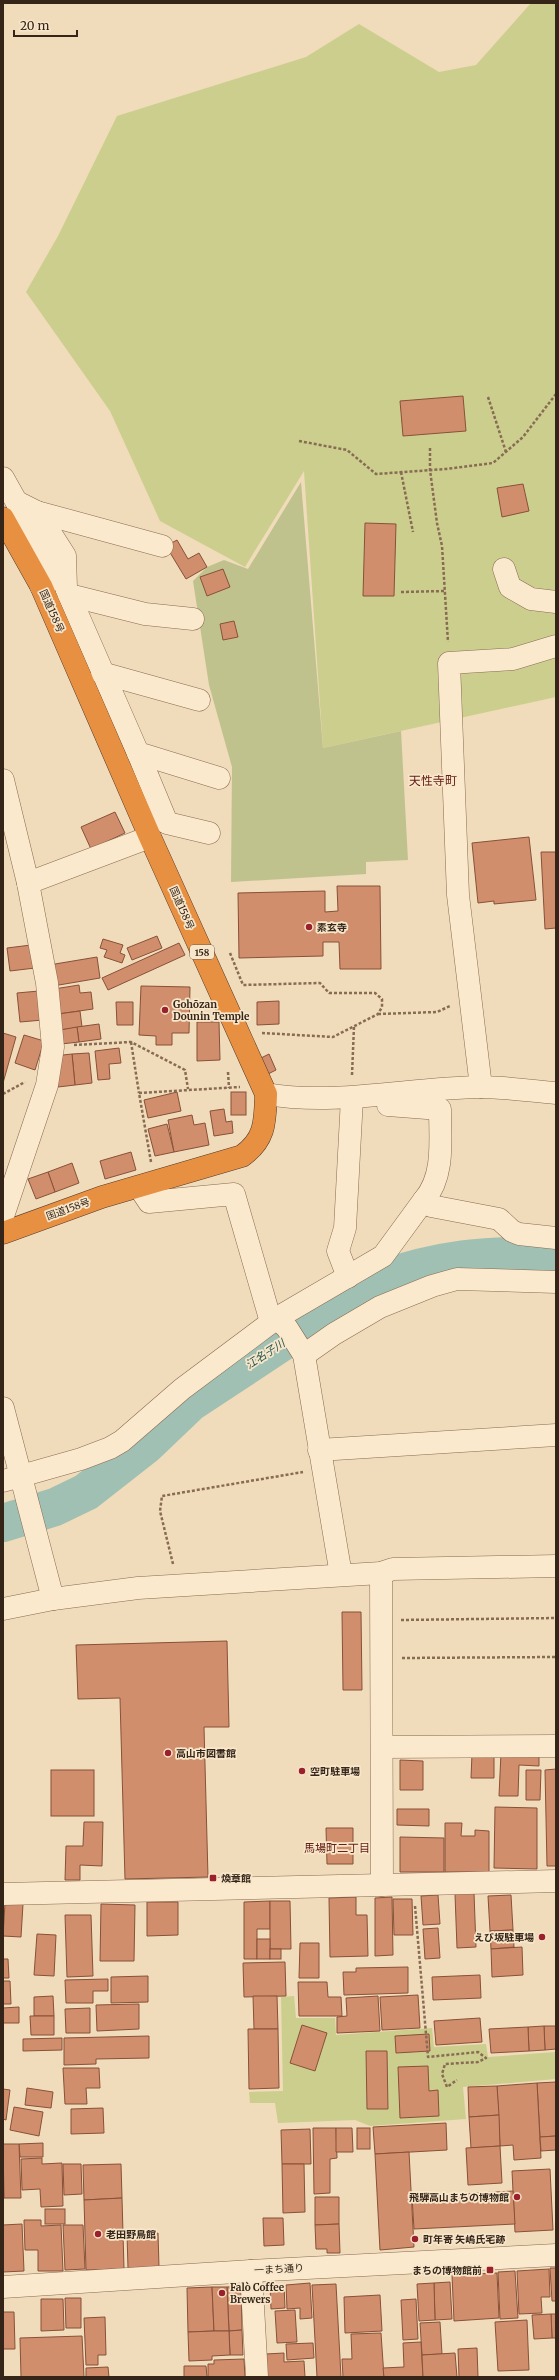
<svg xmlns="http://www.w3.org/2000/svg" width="559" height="2380" font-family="Merriweather,'Noto Sans JP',serif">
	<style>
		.green { fill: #ccce8e }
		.cemetery { fill: #c0c28e }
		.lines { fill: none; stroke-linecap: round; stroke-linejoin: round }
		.river { stroke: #9fc0b3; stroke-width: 38 }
		.building { fill: #d18e6d; stroke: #885138 }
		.minor-casing { stroke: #886b53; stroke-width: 23 }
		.highway-casing { stroke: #543929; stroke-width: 23 }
		.path { stroke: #886b53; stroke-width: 2.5; stroke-dasharray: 3 2; stroke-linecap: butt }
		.minor { stroke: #fbe9cd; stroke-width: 22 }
		.highway { stroke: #e89042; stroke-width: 22 }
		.poi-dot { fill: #9a202b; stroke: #f7e6ca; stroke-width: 1.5 }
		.labels { text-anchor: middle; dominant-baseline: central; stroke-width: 3.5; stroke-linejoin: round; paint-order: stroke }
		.shield { fill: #f7e6ca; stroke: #6f5f4e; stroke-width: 1 }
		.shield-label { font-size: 9px; font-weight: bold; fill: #352519 }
		.street-label { font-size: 10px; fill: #352519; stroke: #f7e6ca }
		.poi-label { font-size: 10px; font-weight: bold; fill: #352519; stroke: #f7e6ca; text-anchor: start }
		.water-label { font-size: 11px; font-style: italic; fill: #27564f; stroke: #f7e6ca }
		.neighbourhood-label { font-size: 11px; fill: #652016; stroke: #f7e6ca }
		.quarter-label { font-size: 12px; fill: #652016; stroke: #f7e6ca }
	</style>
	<rect width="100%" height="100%" fill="#f0dbba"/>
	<g class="green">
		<path d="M531 3H556V697L323 748 304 471 245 567 160 521 110 411 26 292 58 236 117 116 306 57 359 24 439 72 476 65Z"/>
		<path d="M294 1996 296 2018H335L336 2035 432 2028 434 2047 486 2044 488 2057 556 2052V2079L463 2087 466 2119 370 2126 355 2120 278 2123 275 2103H250L249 2092 283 2091 281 1997Z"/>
	</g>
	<path class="cemetery" d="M301 482 323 748 401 731 408 860 366 862V874L231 882 232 767 209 685 193 581 207 567 224 560 248 569Z"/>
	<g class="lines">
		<path class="river" d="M3 1523 55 1507 86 1492 146 1445 190 1403 373 1282C435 1259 490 1253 556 1257"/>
	</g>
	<g class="building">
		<path d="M463 396 466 431 403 436 400 401Z"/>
		<path d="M523 484 529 511 502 517 497 488Z"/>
		<path d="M365 523 396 524 394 596H363Z"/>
		<path d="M177 540 188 559 199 553 207 567 186 579 166 546Z"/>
		<path d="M223 569 230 587 207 596 200 577Z"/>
		<path d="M234 621 238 637 223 640 220 624Z"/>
		<path d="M115 812 125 833 91 849 81 827Z"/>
		<path d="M529 837 536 900 494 904V901L478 903 472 843Z"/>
		<path d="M541 852H556V928L545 929Z"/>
		<path d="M337 886H380L381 969H340L339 942H323V956L239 958 238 893 325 891V912L338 911Z"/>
		<path d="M157 936 162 948 132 960 127 948Z"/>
		<path d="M103 939 123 945 120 953 125 955 122 963 104 957 107 950 100 948Z"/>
		<path d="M179 943 185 955 108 990 102 978Z"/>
		<path d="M31 945 35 968 10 971 7 948Z"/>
		<path d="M97 957 100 978 53 986 49 965Z"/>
		<path d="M79 985 80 993 91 992 93 1009 58 1014 54 989Z"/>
		<path d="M141 986 190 987 189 1033H172V1045H156V1036L139 1035Z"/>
		<path d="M39 991 43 1020 20 1022 17 993Z"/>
		<path d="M279 1001V1024L257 1025V1002Z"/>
		<path d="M116 1002H133V1025H117Z"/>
		<path d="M80 1011 82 1027 60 1030 58 1014Z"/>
		<path d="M197 1022H219L220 1060 197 1061Z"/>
		<path d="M99 1024 101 1039 79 1042 77 1027Z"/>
		<path d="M77 1027 79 1042 61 1044 60 1030Z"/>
		<path d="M3 1033 16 1037 3 1083Z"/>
		<path d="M24 1035 44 1041 35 1070 15 1063Z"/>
		<path d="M119 1048 121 1063 109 1064 110 1079 98 1080 95 1051Z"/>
		<path d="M89 1053 92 1083 75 1085 72 1054Z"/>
		<path d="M72 1054 75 1085 58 1087 54 1056Z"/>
		<path d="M269 1054 276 1070 268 1074 261 1058Z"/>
		<path d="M177 1092 181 1111 148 1118 144 1100Z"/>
		<rect x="231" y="1092" width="15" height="23"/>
		<path d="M224 1109 226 1122 232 1121 233 1133 214 1136 210 1111Z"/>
		<path d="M192 1115 194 1125 205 1123 209 1145 174 1152 168 1120Z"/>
		<path d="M167 1124 174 1152 155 1156 148 1129Z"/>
		<path d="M131 1152 136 1170 105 1179 100 1161Z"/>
		<path d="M72 1163 79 1183 55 1192 48 1172Z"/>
		<path d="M48 1172 55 1192 36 1199 28 1179Z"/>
		<path d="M342 1612H361L362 1690H343Z"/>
		<path d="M227 1641 229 1727H204L208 1877 125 1879 120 1698 78 1699 76 1645Z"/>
		<path d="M501 1753 539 1755V1766L519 1765 518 1796H499Z"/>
		<path d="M472 1754H494V1778H471Z"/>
		<path d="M400 1760 423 1761V1790H400Z"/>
		<path d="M556 1769V1866H547L545 1770Z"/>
		<rect x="51" y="1770" width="43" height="46"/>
		<path d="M526 1770H541L540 1800H526Z"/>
		<path d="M495 1807 537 1808V1869L494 1868Z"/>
		<path d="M397 1809H429V1826L397 1825Z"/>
		<path d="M84 1822H103L102 1866 80 1865V1880H65L66 1846H83Z"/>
		<path d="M445 1823H462L461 1836H475V1830L489 1831V1872H445Z"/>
		<path d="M326 1828H353V1864H327Z"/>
		<path d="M400 1837 444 1838V1872H400Z"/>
		<path d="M474 1893 476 1947 457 1948 455 1894Z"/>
		<path d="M438 1895 440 1924 423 1925 421 1896Z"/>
		<path d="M511 1895 513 1930 490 1931 488 1896Z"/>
		<path d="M356 1897V1915H367L368 1956 330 1957 329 1898Z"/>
		<path d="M392 1897 393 1955 375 1956V1898Z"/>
		<path d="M393 1899H412L413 1935H394Z"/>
		<path d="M270 1901V1929H257V1959H244V1902Z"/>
		<path d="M270 1901H290L291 1949H270Z"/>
		<path d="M147 1902H178V1935L147 1936Z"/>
		<path d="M5 1903 23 1904 21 1937 3 1936Z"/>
		<path d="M101 1904 135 1905 134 1961H100Z"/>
		<path d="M65 1915H91L93 1976 67 1977Z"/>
		<path d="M438 1928 440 1958 425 1959 423 1929Z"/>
		<path d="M513 1930 514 1947 491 1949 490 1931Z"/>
		<path d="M37 1934 56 1935 54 1976 34 1975Z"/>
		<rect x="257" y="1939" width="13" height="20"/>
		<path d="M300 1943H319V1978H299Z"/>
		<path d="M522 1947 523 1975 492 1977 491 1949Z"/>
		<rect x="270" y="1949" width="11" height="10"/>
		<path d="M3 1959H8L9 1978H3Z"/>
		<path d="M285 1962 286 1996 244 1997 243 1963Z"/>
		<path d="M408 1967V1993L344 1995 343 1972H356V1968Z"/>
		<path d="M480 1975 481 1998 433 2000 432 1977Z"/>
		<path d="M148 1976V2002L111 2003V1977Z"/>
		<path d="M108 1979V1991H93V2003H66L65 1980Z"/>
		<path d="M3 1981H10L11 2004H3Z"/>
		<path d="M298 1982H327L328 1997H341L342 2016H299Z"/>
		<path d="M418 1995 420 2028 382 2030 380 1997Z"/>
		<path d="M53 1996 54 2016H34V1997Z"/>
		<path d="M253 1996H277L278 2029H254Z"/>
		<path d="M378 1996 380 2031 337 2033V2017L347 2016 346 1998Z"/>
		<path d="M139 2004V2029L97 2031 96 2005Z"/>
		<path d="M19 2007V2023H3V2008Z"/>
		<path d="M90 2008V2033H66L65 2009Z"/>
		<path d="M30 2016H54V2035H31Z"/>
		<path d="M480 2018 482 2042 436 2045 434 2021Z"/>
		<path d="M302 2025 327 2033 315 2071 290 2063Z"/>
		<path d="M544 2026H556V2049L545 2050Z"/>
		<path d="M544 2026 545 2050 529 2051 528 2027Z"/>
		<path d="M528 2027 529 2051 491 2053 489 2029Z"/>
		<path d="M248 2029H278L279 2088 249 2089Z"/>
		<path d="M429 2034 430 2051 396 2053 395 2036Z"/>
		<path d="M149 2036V2058L96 2059V2064L64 2065V2038Z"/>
		<path d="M62 2038V2050L23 2051V2039Z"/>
		<path d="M366 2051H387L388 2109H367Z"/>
		<path d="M428 2066 429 2091 438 2090 439 2116 400 2118 398 2067Z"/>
		<path d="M63 2068H99L100 2088H86L87 2104H65Z"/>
		<path d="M556 2082V2136L540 2137 537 2083Z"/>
		<path d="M537 2083 541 2158 514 2160 513 2145 500 2146 497 2086Z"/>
		<path d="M497 2086 499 2115 469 2117 468 2087Z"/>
		<path d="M27 2088 53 2092 51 2108 25 2105Z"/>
		<path d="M3 2089 10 2090 6 2120 3 2119Z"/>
		<path d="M14 2107 43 2112 39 2136 10 2130Z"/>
		<path d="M103 2108 104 2133 71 2134V2109Z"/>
		<path d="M499 2115 500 2146 471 2148 469 2117Z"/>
		<path d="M446 2123 447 2150 375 2154 373 2127Z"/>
		<path d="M313 2128H336L337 2158 330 2159V2193L314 2194Z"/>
		<path d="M336 2128H352L353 2152H336Z"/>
		<rect x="357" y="2128" width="13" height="21"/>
		<path d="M310 2129 311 2164H282L281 2130Z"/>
		<path d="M556 2136V2150L541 2151 540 2137Z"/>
		<path d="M43 2143V2157H20L19 2144Z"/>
		<path d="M3 2144H19L21 2198H4Z"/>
		<path d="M500 2146 502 2183 468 2185 466 2148Z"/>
		<path d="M409 2152 414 2247 380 2250 375 2154Z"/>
		<path d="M42 2158V2164L62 2163 63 2206 41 2207 40 2189 22 2190 21 2159Z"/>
		<path d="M63 2164H81L82 2194 64 2195Z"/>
		<path d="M121 2164 122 2198 84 2200 83 2165Z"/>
		<path d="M282 2164H304L305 2212 283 2213Z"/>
		<path d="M550 2169 553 2230 515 2232 512 2171Z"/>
		<path d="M513 2191 515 2224 414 2229 412 2197Z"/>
		<path d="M315 2197H339V2224L315 2225Z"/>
		<path d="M122 2198 124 2269 86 2270 84 2200Z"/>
		<rect x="45" y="2209" width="20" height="15"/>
		<path d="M263 2218H283L284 2245 264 2246Z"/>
		<path d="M24 2220H41V2226L61 2225 63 2271H38V2250H25Z"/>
		<path d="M22 2224 24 2271 3 2272V2225Z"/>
		<path d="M339 2224 340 2253H327V2249H316L315 2225Z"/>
		<path d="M63 2225H83L85 2269 65 2270Z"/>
		<path d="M158 2233 159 2267 128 2268 127 2234Z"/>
		<path d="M550 2268H556V2301H552Z"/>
		<path d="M549 2269 550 2297H541L542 2313 519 2314 517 2271Z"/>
		<path d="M515 2271 518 2318 500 2319 498 2272Z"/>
		<path d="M497 2273 499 2318 454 2321 452 2275Z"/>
		<path d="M450 2282 452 2319 435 2320 434 2283Z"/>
		<path d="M310 2283 312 2318 300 2319V2308L287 2309 286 2285Z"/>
		<path d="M434 2283 435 2320 419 2321 417 2284Z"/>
		<path d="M336 2284 341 2377H317L312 2285Z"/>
		<path d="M284 2285 285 2308 271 2309 270 2286Z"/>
		<path d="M241 2286 242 2330 229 2331 227 2287Z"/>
		<path d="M212 2287 214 2331 188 2332 187 2288Z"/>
		<path d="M212 2287H227L229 2331H214Z"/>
		<path d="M380 2295 382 2331 345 2333 344 2297Z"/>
		<path d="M65 2298H81V2328H66Z"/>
		<path d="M41 2299H63L64 2330 41 2331Z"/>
		<path d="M416 2299 418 2339 403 2340 401 2300Z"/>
		<path d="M295 2310 297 2342 277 2343 275 2311Z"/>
		<path d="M3 2312H14L15 2349H3Z"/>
		<path d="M551 2314H556V2338H552Z"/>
		<path d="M551 2314 552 2338 534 2339 532 2315Z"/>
		<path d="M105 2317 106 2355H98V2365H86L84 2318Z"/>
		<path d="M527 2320 529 2370 498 2371 495 2322Z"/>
		<path d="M440 2322 442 2354 422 2355 420 2323Z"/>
		<path d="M242 2330 243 2355H230L229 2331Z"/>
		<path d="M214 2331H229L230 2355 212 2356V2360L189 2361 188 2332Z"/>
		<path d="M381 2333 384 2377H343L342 2359H352L351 2334Z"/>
		<path d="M82 2336 84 2377H21L20 2338Z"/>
		<path d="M421 2342 423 2377H384L383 2368 404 2367 403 2343Z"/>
		<path d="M313 2343 314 2358 287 2360 286 2344Z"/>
		<path d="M477 2348 478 2377H459L458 2349Z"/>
		<path d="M284 2353V2362L304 2361 305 2377H267L266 2354Z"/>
		<path d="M455 2353 457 2377H423L422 2355Z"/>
		<path d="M244 2359 245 2377H208V2364H214V2360Z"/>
		<path d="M184 2366H206L207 2377H184Z"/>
		<path d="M108 2367 109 2377H86V2368Z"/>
	</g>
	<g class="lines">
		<g class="minor-casing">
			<g id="minor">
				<path d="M3 478 49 560 48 582 41 586"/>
				<path d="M17 502 37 512 65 556 66 588 138 753 219 778"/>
				<path d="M37 512 162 546"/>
				<path d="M504 569 510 587 531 599 556 602"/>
				<path d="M69 595 145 614 193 619"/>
				<path d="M102 673 199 700"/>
				<path d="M138 753 167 823 209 833"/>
				<path d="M3 780 28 883 47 983 53 1047 47 1085 3 1216"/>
				<path d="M28 883 150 837"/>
				<path d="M481 1087 458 895 449 663 513 659 556 646"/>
				<path d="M266 1094C337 1106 409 1088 480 1087 505 1087 531 1091 556 1093"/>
				<path d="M388 1105 440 1109C440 1139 445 1176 424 1200"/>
				<path d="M139 1187 149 1202 234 1194 271 1322"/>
				<path d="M348 1277 338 1251 345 1228 352 1098"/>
				<path d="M277 1318 287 1328 304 1355 341 1575"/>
				<path d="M304 1355 334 1334 380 1307 432 1286 457 1279 556 1282"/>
				<path d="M3 1408 53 1599"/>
				<path d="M319 1450 556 1435"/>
				<path d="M3 1481 81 1459 110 1448 122 1441 182 1389 277 1318 383 1256 424 1200 431 1206 499 1219 512 1231 519 1234 556 1238"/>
				<path d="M381 1573 382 1885"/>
				<path d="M3 1609 53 1599 138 1588 381 1573 393 1569 556 1566"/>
				<path d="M382 1747 556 1746"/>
				<path d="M3 1894 556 1881"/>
				<path d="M251 2271 257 2377"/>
				<path d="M3 2287 251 2271 556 2255"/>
			</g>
		</g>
		<g class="highway-casing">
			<path id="highway" d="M3 518 41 586 150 837 266 1094C265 1121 266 1139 242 1156L102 1197 3 1233"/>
		</g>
		<g class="path">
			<path d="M488 397 506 452"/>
			<path d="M299 441 347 450 376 474 446 469 493 463 523 437 556 394"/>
			<path d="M430 448V470L437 523 442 546 448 642"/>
			<path d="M401 472 413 532"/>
			<path d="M401 592 445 591"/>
			<path d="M230 953 243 985 320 983 329 993H375L382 999V1007L378 1014 333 1037 262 1033"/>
			<path d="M378 1014 437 1012 450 1006"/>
			<path d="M131 1042 139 1093"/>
			<path d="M74 1045 131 1042 185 1070 188 1089"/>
			<path d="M228 1072 229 1088"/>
			<path d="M352 1075 354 1026"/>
			<path d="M3 1094 25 1082"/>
			<path d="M151 1162 139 1093 240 1087"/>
			<path d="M173 1564 160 1511 162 1496 303 1472"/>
			<path d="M401 1620 556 1618"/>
			<path d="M402 1658 556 1657"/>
			<path d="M415 1906 428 2057 478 2052 486 2058 478 2062 445 2064 442 2074 447 2087 457 2080"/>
		</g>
		<use href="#minor" class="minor"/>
		<use href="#highway" class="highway"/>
	</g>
	<g class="poi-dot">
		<circle cx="309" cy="927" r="4"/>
		<circle cx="165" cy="1010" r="4"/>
		<circle cx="168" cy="1753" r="4"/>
		<circle cx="302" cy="1771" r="4"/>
		<rect x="209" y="1874" width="8" height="8" rx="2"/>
		<circle cx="542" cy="1937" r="4"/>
		<circle cx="517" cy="2197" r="4"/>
		<circle cx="98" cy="2234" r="4"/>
		<circle cx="415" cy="2239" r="4"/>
		<rect x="486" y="2266" width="8" height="8" rx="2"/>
		<circle cx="222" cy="2293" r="4"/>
	</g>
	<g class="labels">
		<rect class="shield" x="190" y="945" width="24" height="14" rx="3"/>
		<g class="shield-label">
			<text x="202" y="952">158</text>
		</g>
		<g class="street-label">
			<text transform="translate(52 611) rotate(66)">国道158号</text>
			<text transform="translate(182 908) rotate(66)">国道158号</text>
			<text transform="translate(68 1209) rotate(-20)">国道158号</text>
			<text transform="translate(279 2269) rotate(-3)">一まち通り</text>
		</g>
		<g class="poi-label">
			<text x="317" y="927">素玄寺</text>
			<text x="173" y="1004">Gohōzan<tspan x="173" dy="12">Dounin Temple</tspan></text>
			<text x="176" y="1753">高山市図書館</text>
			<text x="310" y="1771">空町駐車場</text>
			<text x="221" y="1878">煥章館</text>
			<text x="534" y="1937" text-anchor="end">えび坂駐車場</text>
			<text x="509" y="2197" text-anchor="end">飛騨高山まちの博物館</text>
			<text x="106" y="2234">老田野鳥館</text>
			<text x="423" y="2239">町年寄 矢嶋氏宅跡</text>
			<text x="482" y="2270" text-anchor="end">まちの博物館前</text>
			<text x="230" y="2287">Falò Coffee<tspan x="230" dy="12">Brewers</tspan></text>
		</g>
		<g class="water-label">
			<text transform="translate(265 1354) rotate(-33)">江名子川</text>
		</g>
		<g class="neighbourhood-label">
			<text x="337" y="1848">馬場町二丁目</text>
		</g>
		<g class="quarter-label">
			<text x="433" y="780">天性寺町</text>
		</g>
	</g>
	<rect width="559" height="2380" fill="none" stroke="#352519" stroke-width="8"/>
	<path d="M14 30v6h63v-6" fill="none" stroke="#352519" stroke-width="2"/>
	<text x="20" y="30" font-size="12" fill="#352519" stroke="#f7e6ca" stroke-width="3" paint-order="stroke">20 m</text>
</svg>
